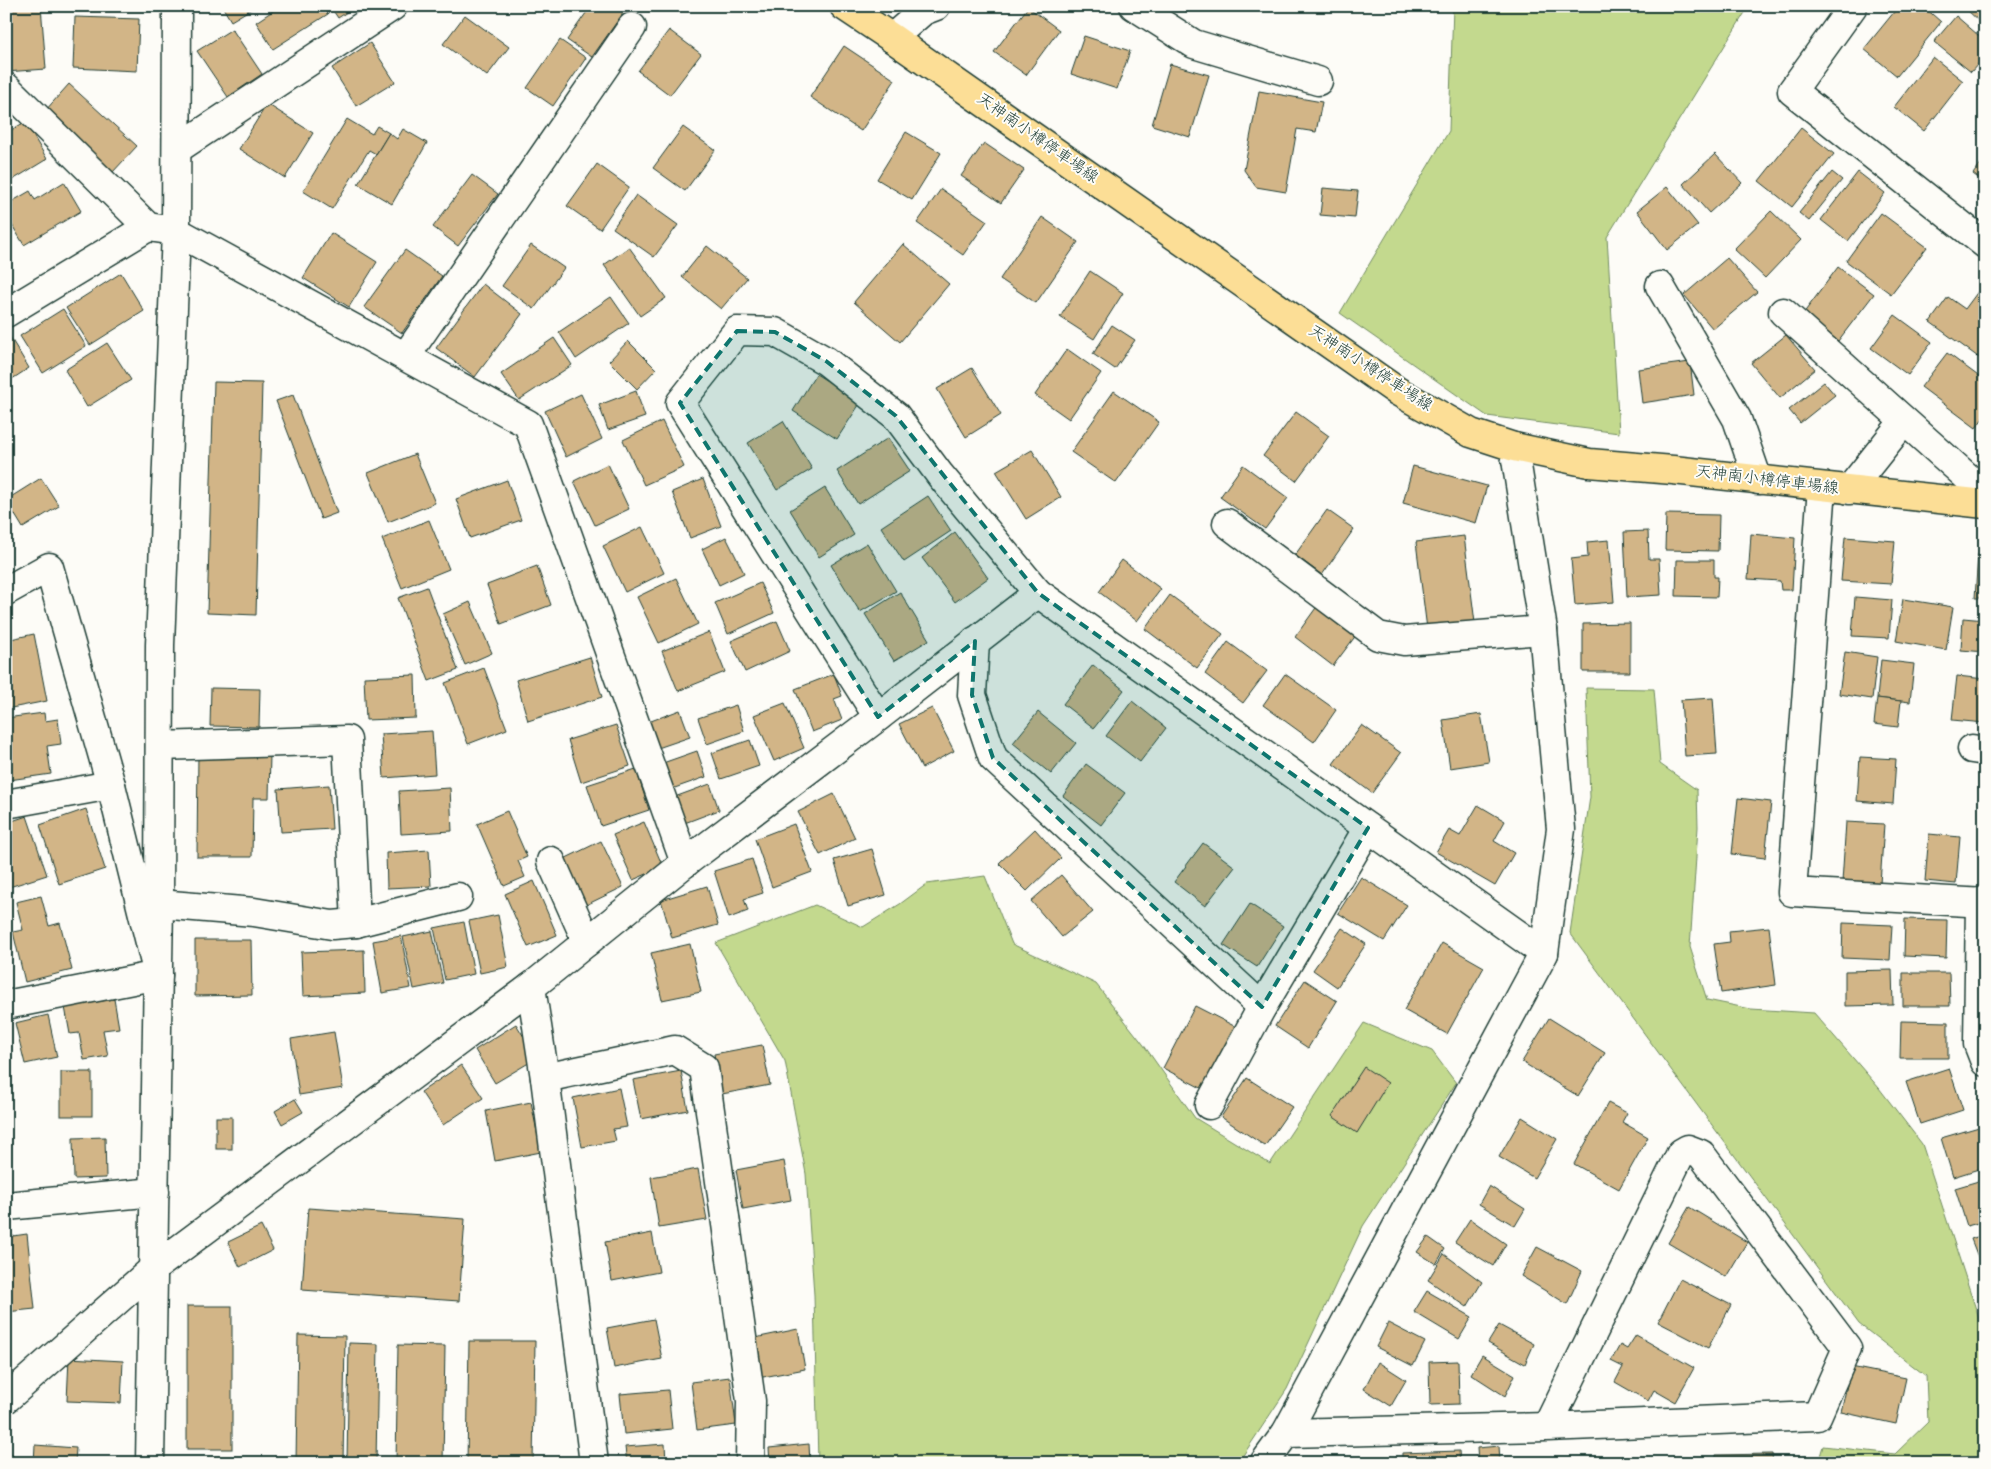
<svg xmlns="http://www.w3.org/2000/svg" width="1991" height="1469" font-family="Dekko,'Klee One',sans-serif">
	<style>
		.green { fill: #c3d98e; stroke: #718b61 }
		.building { fill: #d2b587; stroke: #1f3d34 }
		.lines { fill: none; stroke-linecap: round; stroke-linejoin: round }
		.minor-casing { stroke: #1f3d34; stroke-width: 31 }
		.major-casing { stroke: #1f3d34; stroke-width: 31 }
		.minor { stroke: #fdfcf7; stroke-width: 28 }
		.major { stroke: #fcde96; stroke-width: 28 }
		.marked { fill: #0f766e; fill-opacity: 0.2; stroke: #0f766e; stroke-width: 4; stroke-dasharray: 10 6; stroke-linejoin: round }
		.labels { text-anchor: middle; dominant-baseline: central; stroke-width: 4; stroke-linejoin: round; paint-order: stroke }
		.street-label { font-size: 16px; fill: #1f3d34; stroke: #fdfcf7 }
	</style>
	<rect width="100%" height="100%" fill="#fdfcf7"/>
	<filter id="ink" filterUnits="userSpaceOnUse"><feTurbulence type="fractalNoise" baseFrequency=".02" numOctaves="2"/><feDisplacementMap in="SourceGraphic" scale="10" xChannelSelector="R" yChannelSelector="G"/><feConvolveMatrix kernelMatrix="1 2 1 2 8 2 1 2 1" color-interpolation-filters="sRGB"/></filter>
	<g filter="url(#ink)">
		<g class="green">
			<path d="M1453 6H1749L1607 237 1619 433 1487 416 1340 313 1449 131Z"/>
			<path d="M1586 688 1654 689 1660 764 1697 790 1698 827 1690 947 1707 1000 1751 1009 1814 1013 1879 1088 1922 1144 1985 1337V1463H1818L1823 1446 1895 1454 1928 1422 1926 1376 1859 1324 1570 933 1590 797Z"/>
			<path d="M985 876 1012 944 1096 984 1143 1044 1195 1118 1270 1164 1364 1023 1432 1051 1456 1083 1363 1226 1287 1389 1238 1463H818L814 1295 806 1174 785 1061 716 943 815 905 863 927 900 904 927 884Z"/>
		</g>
		<g class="building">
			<path d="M6 6H41L46 69 6 72Z"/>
			<path d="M222 6H256L231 21Z"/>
			<path d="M280 6H322L328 14 273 49 256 22Z"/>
			<path d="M330 6H356L338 18Z"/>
			<path d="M591 6H628L592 57 567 40Z"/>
			<path d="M1899 6H1923L1941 22 1897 76 1864 49Z"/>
			<path d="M1965 6H1985V27L1964 7Z"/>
			<path d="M1028 7 1059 30 1026 75 994 52Z"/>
			<path d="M465 15 509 47 487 76 443 44Z"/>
			<path d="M1956 16 1985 41V56L1971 72 1934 42Z"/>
			<path d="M75 17 139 19 137 71 73 68Z"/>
			<path d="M232 29 262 74 228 97 197 51Z"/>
			<path d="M669 30 701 54 670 95 638 71Z"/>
			<path d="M1084 36 1130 51 1117 89 1071 74Z"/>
			<path d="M560 40 586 58 553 106 527 88Z"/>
			<path d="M370 43 395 82 356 106 332 68Z"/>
			<path d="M844 46 895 80 861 131 810 97Z"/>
			<path d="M1933 57 1963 81 1924 131 1894 107Z"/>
			<path d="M1170 64 1209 75 1190 137 1152 125Z"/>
			<path d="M69 84 137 146 112 173 45 111Z"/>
			<path d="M1259 91 1322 102 1316 132 1297 129 1286 192 1256 187 1244 170Z"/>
			<path d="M267 104 313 133 285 178 239 149Z"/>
			<path d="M347 119 372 134 377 126 389 133 376 154 369 150 332 209 303 191Z"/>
			<path d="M25 122 47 159 6 184V133Z"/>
			<path d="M683 127 715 150 685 191 653 168Z"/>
			<path d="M1801 128 1834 154 1792 207 1759 181Z"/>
			<path d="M403 129 427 143 392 204 358 184 389 133 397 139Z"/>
			<path d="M906 132 941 153 912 200 877 179Z"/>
			<path d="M984 143 1024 170 1001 203 961 176Z"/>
			<path d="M1715 154 1742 183 1709 213 1683 184Z"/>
			<path d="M1985 158V183L1973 174Z"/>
			<path d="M597 164 629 187 600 229 567 206Z"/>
			<path d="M1832 172 1842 180 1809 221 1799 213Z"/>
			<path d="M1858 172 1885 193 1848 241 1821 220Z"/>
			<path d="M472 175 498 194 458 246 433 227Z"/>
			<path d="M64 182 81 211 24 245 6 215V205L30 191 35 200Z"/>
			<path d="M1667 187 1698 225 1667 250 1637 211Z"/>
			<path d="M1323 188 1358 191 1355 218 1320 215Z"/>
			<path d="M941 189 987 221 963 255 917 223Z"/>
			<path d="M636 195 678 225 654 257 613 228Z"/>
			<path d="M1771 211 1801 240 1765 278 1734 249Z"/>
			<path d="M1881 213 1927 247 1891 294 1846 261Z"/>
			<path d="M1042 217 1078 242 1036 303 1000 279Z"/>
			<path d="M331 233 377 262 349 307 303 278Z"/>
			<path d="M903 244 949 284 900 342 854 302Z"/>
			<path d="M531 245 564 268 534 309 502 286Z"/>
			<path d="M707 246 747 278 721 309 682 277Z"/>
			<path d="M629 247 666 298 640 316 604 265Z"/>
			<path d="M405 250 442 276 402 333 364 307Z"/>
			<path d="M1727 258 1757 292 1713 329 1684 295Z"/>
			<path d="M1838 267 1874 294 1838 341 1803 314Z"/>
			<path d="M1090 271 1123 293 1094 339 1060 317Z"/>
			<path d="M121 273 144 311 90 345 66 308Z"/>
			<path d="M1985 282V362L1930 322 1948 297 1965 309Z"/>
			<path d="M483 284 522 314 475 377 436 348Z"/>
			<path d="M611 297 629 323 576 359 559 332Z"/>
			<path d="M63 309 86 346 43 373 20 336Z"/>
			<path d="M1895 315 1932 342 1908 375 1871 348Z"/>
			<path d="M1112 325 1135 340 1115 369 1093 354Z"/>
			<path d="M1786 335 1815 369 1780 398 1751 363Z"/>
			<path d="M10 337 29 368 6 383V339Z"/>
			<path d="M554 338 572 365 519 400 501 374Z"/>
			<path d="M628 341 656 369 637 389 609 361Z"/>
			<path d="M107 343 131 380 87 407 65 370Z"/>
			<path d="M1067 349 1101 373 1069 419 1035 395Z"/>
			<path d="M1947 353 1985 381V415L1976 428 1921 387Z"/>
			<path d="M1690 362 1694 395 1642 403 1638 369Z"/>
			<path d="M972 368 1001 415 966 437 937 389Z"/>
			<path d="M816 374 861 402 837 439 793 411Z"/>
			<path d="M214 382 262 383 256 615 207 613Z"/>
			<path d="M1824 382 1835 395 1800 423 1789 410Z"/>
			<path d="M636 391 645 417 608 430 599 405Z"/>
			<path d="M1114 391 1159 422 1116 483 1071 452Z"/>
			<path d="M581 394 602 439 566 457 545 411Z"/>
			<path d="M293 395 337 513 321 519 276 401Z"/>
			<path d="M1296 412 1329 436 1296 481 1263 456Z"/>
			<path d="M662 421 684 467 644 485 623 440Z"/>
			<path d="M783 421 812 469 777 490 748 443Z"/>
			<path d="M888 438 910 471 858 504 837 471Z"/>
			<path d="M1032 450 1061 497 1026 519 996 471Z"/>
			<path d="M415 454 435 503 388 522 368 473Z"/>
			<path d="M608 464 629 509 595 525 574 481Z"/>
			<path d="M1243 465 1288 498 1265 529 1220 497Z"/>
			<path d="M1413 466 1487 486 1476 523 1403 503Z"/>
			<path d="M41 478 59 506 23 528 6 500Z"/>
			<path d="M703 479 721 526 690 538 672 492Z"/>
			<path d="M507 480 521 520 470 538 456 499Z"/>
			<path d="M825 488 854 535 819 557 790 510Z"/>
			<path d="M928 496 951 531 904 562 881 527Z"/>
			<path d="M1327 510 1354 529 1322 575 1295 555Z"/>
			<path d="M1666 514 1719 515 1718 551 1665 550Z"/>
			<path d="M429 520 449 569 402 588 382 539Z"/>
			<path d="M642 527 664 573 625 592 603 546Z"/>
			<path d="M1648 531 1649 559H1659L1661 595 1627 597 1624 532Z"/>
			<path d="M955 532 988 578 955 602 922 558Z"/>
			<path d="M1751 534 1795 538 1792 590H1781L1780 581 1748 579Z"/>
			<path d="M1464 536 1475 623 1427 629 1416 542Z"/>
			<path d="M726 537 744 573 719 585 702 549Z"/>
			<path d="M1845 537 1895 541 1891 584 1841 581Z"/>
			<path d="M1609 540 1614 602 1575 605 1571 559 1588 557 1587 542Z"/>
			<path d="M867 543 896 591 860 612 831 565Z"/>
			<path d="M1978 554 1985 555V598H1975Z"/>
			<path d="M1122 560 1161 589 1137 621 1099 592Z"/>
			<path d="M1677 560H1714V577H1718L1717 597 1676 596Z"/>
			<path d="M537 566 551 605 501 624 487 585Z"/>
			<path d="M676 578 698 624 659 643 637 597Z"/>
			<path d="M760 583 774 613 728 634 715 603Z"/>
			<path d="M427 587 458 670 429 681 398 598Z"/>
			<path d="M900 592 929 640 894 661 865 614Z"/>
			<path d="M1170 595 1223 634 1197 668 1145 629Z"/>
			<path d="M1855 597 1892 600 1889 638 1852 636Z"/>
			<path d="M1903 599 1953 607 1946 650 1896 641Z"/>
			<path d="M470 602 492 653 465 665 443 614Z"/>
			<path d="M1318 605 1357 634 1333 666 1295 637Z"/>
			<path d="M1963 618 1985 620V652L1961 650Z"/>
			<path d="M777 621 790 651 745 672 731 641Z"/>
			<path d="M1630 623V672H1583V624Z"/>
			<path d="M709 632 725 672 678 691 662 651Z"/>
			<path d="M34 634 47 701 6 709V640Z"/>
			<path d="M1228 642 1267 671 1243 703 1205 674Z"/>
			<path d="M1845 652 1877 657 1872 699 1839 694Z"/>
			<path d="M590 657 602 697 528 721 516 680Z"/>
			<path d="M1881 660 1914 664 1910 702 1877 698Z"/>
			<path d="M1093 665 1124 690 1094 728 1063 704Z"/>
			<path d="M484 668 507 729 468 744 445 683Z"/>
			<path d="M834 674 842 696 834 699 842 720 812 732 795 689Z"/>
			<path d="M1285 674 1336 710 1314 742 1263 705Z"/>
			<path d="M415 675 416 718 366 720 364 677Z"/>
			<path d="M1957 676 1985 679V723L1952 720Z"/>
			<path d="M211 688 260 689 259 727 210 726Z"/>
			<path d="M1713 698 1717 754 1685 756 1681 700Z"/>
			<path d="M1877 698 1901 701 1898 727 1874 724Z"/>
			<path d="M1132 701 1166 728 1140 762 1106 736Z"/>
			<path d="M785 703 804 748 774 761 754 715Z"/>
			<path d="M736 705 744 731 707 744 698 718Z"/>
			<path d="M932 708 954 751 922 768 899 724Z"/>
			<path d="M680 710 690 737 652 750 643 724Z"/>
			<path d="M1038 712 1076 743 1051 774 1013 743Z"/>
			<path d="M44 713 45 721 58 719 61 744 47 746 51 774 9 780 6 761V718Z"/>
			<path d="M1481 714 1489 762 1450 768 1443 720Z"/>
			<path d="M616 725 630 766 581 782 568 740Z"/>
			<path d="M1362 725 1401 753 1372 793 1333 764Z"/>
			<path d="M432 731 435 774 384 778 381 734Z"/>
			<path d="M750 740 759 766 721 779 712 753Z"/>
			<path d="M697 751 706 777 669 790 660 764Z"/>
			<path d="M198 753 270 754 269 798H253L252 857H197Z"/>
			<path d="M1860 757 1896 759 1893 804 1857 801Z"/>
			<path d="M1086 764 1125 793 1101 825 1063 796Z"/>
			<path d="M636 769 649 810 601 826 587 785Z"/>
			<path d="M710 784 719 810 682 824 672 798Z"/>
			<path d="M329 785 332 829 281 832 278 789Z"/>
			<path d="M450 788 452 831 401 834 399 791Z"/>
			<path d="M834 794 855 838 820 855 798 812Z"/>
			<path d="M1738 798 1771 802 1765 858 1732 854Z"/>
			<path d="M1478 805 1505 821 1494 841 1514 853 1495 886 1436 852 1449 830 1460 836Z"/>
			<path d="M86 809 105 869 59 884 40 825Z"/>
			<path d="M507 811 527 857 518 861 525 877 504 886 477 824Z"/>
			<path d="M27 816 47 875 6 888V823Z"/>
			<path d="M644 822 663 867 633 880 613 835Z"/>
			<path d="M1846 822 1884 824 1880 884 1842 882Z"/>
			<path d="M794 824 812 872 772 887 755 839Z"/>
			<path d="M1035 829 1061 858 1027 891 999 863Z"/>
			<path d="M1929 834 1960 837 1956 884 1925 881Z"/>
			<path d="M601 841 623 887 584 906 562 860Z"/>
			<path d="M1203 843 1235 867 1205 906 1174 882Z"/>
			<path d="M872 849 886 895 848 906 834 860Z"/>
			<path d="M429 850 431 886 387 888 386 853Z"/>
			<path d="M752 859 763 893 744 899 748 911 729 918 714 871Z"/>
			<path d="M1061 875 1093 912 1062 937 1031 901Z"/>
			<path d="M1361 877 1407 905 1384 941 1338 913Z"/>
			<path d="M534 881 557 935 528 947 505 894Z"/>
			<path d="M707 886 718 925 672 938 661 900Z"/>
			<path d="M41 896 49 926 60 923 72 970 25 982 13 932 23 930 16 902Z"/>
			<path d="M1250 904 1283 926 1257 967 1223 945Z"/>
			<path d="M498 915 508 967 480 973 469 921Z"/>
			<path d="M1905 919 1947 920 1946 958 1904 956Z"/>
			<path d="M464 922 474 974 445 980 434 928Z"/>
			<path d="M1843 923 1892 925 1890 960 1842 958Z"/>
			<path d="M1769 927 1776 985 1721 993 1714 944 1730 942 1729 931Z"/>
			<path d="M1342 928 1366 944 1337 987 1313 970Z"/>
			<path d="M432 931 443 983 414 989 403 937Z"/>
			<path d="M401 936 411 988 382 993 373 941Z"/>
			<path d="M195 940H251L252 995 195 996Z"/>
			<path d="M1442 943 1484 967 1447 1034 1404 1010Z"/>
			<path d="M690 944 701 992 662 1000 651 953Z"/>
			<path d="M364 950 365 993 303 996 301 952Z"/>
			<path d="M1892 970 1893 1005 1845 1006V971Z"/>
			<path d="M1903 973H1949L1950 1006H1903Z"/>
			<path d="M1305 980 1337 1001 1308 1048 1275 1026Z"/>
			<path d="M114 999 119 1028 103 1030 108 1056 84 1060 79 1033 70 1034 65 1007Z"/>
			<path d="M1195 1006 1236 1027 1203 1089 1163 1068Z"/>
			<path d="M48 1015 57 1057 25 1064 15 1023Z"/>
			<path d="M1549 1018 1605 1053 1578 1096 1522 1062Z"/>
			<path d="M1901 1021 1948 1022V1058H1900Z"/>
			<path d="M516 1024 537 1058 495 1083 475 1050Z"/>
			<path d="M334 1032 343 1088 299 1095 291 1039Z"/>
			<path d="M762 1045 770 1085 722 1094 714 1054Z"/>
			<path d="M461 1065 483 1098 443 1125 421 1092Z"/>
			<path d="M1364 1067 1388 1083 1357 1133 1332 1116Z"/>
			<path d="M1949 1068 1963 1110 1920 1124 1906 1082Z"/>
			<path d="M681 1071 688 1110 641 1119 633 1080Z"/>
			<rect x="61" y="1072" width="31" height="44"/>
			<path d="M1247 1078 1292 1107 1265 1146 1221 1117Z"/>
			<path d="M619 1088 627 1127 613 1129 616 1141 582 1147 573 1098Z"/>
			<path d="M295 1099 303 1112 282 1124 275 1111Z"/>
			<path d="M531 1102 541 1152 495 1161 486 1111Z"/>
			<path d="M1608 1103 1627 1113 1622 1122 1648 1137 1619 1189 1574 1164Z"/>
			<rect x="216" y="1117" width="16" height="32"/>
			<path d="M1522 1117 1557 1139 1534 1178 1499 1157Z"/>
			<path d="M1979 1127 1985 1146V1167L1953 1177 1941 1138Z"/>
			<path d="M105 1137 106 1178 74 1179 73 1138Z"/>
			<path d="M784 1161 791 1200 743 1209 736 1170Z"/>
			<path d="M698 1169 707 1220 659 1228 651 1177Z"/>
			<path d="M1985 1179V1221L1967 1226 1955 1188Z"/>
			<path d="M1489 1186 1525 1209 1515 1226 1479 1204Z"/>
			<path d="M1689 1207 1747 1242 1726 1277 1668 1243Z"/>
			<path d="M308 1208 465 1219 459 1301 302 1290Z"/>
			<path d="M1470 1219 1506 1244 1493 1266 1455 1242Z"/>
			<path d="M261 1226 273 1250 240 1267 228 1242Z"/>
			<path d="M652 1233 659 1272 612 1281 605 1242Z"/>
			<path d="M27 1234 35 1309 6 1312V1237Z"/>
			<path d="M1985 1234V1275L1971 1239Z"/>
			<path d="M1428 1237 1445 1249 1436 1264 1417 1252Z"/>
			<path d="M1537 1247 1582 1271 1567 1304 1521 1276Z"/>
			<path d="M1444 1254 1482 1282 1467 1307 1428 1280Z"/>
			<path d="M1680 1279 1731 1305 1708 1348 1658 1322Z"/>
			<path d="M1427 1291 1472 1317 1459 1339 1414 1312Z"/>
			<rect x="187" y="1306" width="45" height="143"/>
			<path d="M654 1319 662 1359 614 1368 607 1328Z"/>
			<path d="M1388 1323 1425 1342 1413 1366 1376 1347Z"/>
			<path d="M1499 1325 1534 1344 1525 1364 1488 1343Z"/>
			<path d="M798 1329 805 1369 758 1378 750 1339Z"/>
			<path d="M298 1335 345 1336 343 1463 296 1462Z"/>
			<path d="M1636 1335 1694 1368 1675 1402 1654 1390 1648 1401 1615 1382 1623 1367 1611 1361 1620 1345 1627 1349Z"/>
			<path d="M469 1341H535L533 1463H467Z"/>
			<path d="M349 1343 378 1344 376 1463H347Z"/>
			<path d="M398 1345 445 1346 443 1463H396Z"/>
			<path d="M1482 1355 1515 1375 1505 1396 1471 1374Z"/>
			<path d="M69 1358 123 1361 121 1403 67 1401Z"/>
			<path d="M1458 1361 1459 1404 1430 1405 1429 1362Z"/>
			<path d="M1378 1362 1406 1380 1391 1406 1364 1389Z"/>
			<path d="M1851 1367 1906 1378 1896 1424 1841 1412Z"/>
			<path d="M730 1377 736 1425 697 1430 691 1382Z"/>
			<path d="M668 1390 672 1429 624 1434 620 1394Z"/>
			<path d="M665 1444 666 1463H627L625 1447Z"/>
			<path d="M809 1444 810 1463H770L769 1448Z"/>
			<path d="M35 1445 76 1448 75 1463H34Z"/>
			<path d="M6 1446 18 1463H6Z"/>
			<path d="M1499 1446 1500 1461 1518 1460V1463H1478L1477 1448Z"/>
			<path d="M1459 1451 1460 1463H1402V1453Z"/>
			<path d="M1772 1454 1773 1463H1716V1455Z"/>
		</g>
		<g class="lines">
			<g class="minor-casing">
				<g id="minor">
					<path d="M1134 6 1194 44 1318 81"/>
					<path d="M1853 6 1792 91 1985 244"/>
					<path d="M892 38 923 11 936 6"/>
					<path d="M6 87 148 227 176 231 528 424 685 863"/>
					<path d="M177 149 393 6"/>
					<path d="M1660 286 1737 419 1758 480"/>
					<path d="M1783 312 1985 493"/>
					<path d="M6 313 148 227"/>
					<path d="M406 356 632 27"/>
					<path d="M1822 487 1792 892 1985 903"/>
					<path d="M1849 490 1904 421"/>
					<path d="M1227 523 1378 636 1404 641 1543 630"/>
					<path d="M6 591 49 567 111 785 158 975 6 1005"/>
					<path d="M975 641 972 695 993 758 1262 1007"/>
					<path d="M878 717 680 403 737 331 775 332 826 361 896 416 940 475 1038 593 1544 953"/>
					<path d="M160 746 347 740 356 923"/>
					<path d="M1972 749 1985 751"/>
					<path d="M6 804 111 785"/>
					<path d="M551 861 587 942"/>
					<path d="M1980 902 1978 1044 1985 1062"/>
					<path d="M159 904 254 912 332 925 356 923 458 897"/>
					<path d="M531 987 545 1078 594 1463"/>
					<path d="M545 1078 675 1050 704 1068 751 1401 750 1463"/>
					<path d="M1209 1105 1262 1007 1368 828"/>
					<path d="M6 1206 155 1192"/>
					<path d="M6 1399 154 1268 531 987 685 863 878 717 1038 593"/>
					<path d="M1286 1433 1547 1427 1817 1416 1847 1348 1701 1154 1688 1149 1681 1153 1547 1427"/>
					<path d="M150 1463 159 904 160 645 176 231 177 6"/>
					<path d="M1264 1463 1286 1433 1544 953 1561 829 1543 630 1514 447"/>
				</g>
			</g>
			<g class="major-casing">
				<path id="major" d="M844 6 892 38 1397 391 1471 433 1514 447 1589 463 1673 470 1985 504"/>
			</g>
			<use href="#minor" class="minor"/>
			<use href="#major" class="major"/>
		</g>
	</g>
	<path class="marked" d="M737 331 775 332 826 361 896 416 1038 593 1368 828 1262 1007 993 758 972 695 975 641 878 717 680 403Z"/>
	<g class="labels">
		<g class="street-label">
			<text transform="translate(1037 139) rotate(35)">天神南小樽停車場線</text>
			<text transform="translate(1370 369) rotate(33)">天神南小樽停車場線</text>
			<text transform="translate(1767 481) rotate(7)">天神南小樽停車場線</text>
		</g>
	</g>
	<rect width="1991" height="1469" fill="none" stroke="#fdfcf7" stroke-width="25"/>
	<rect x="12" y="12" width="1966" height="1444" fill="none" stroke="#1f3d34" stroke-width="2" filter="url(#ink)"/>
</svg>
